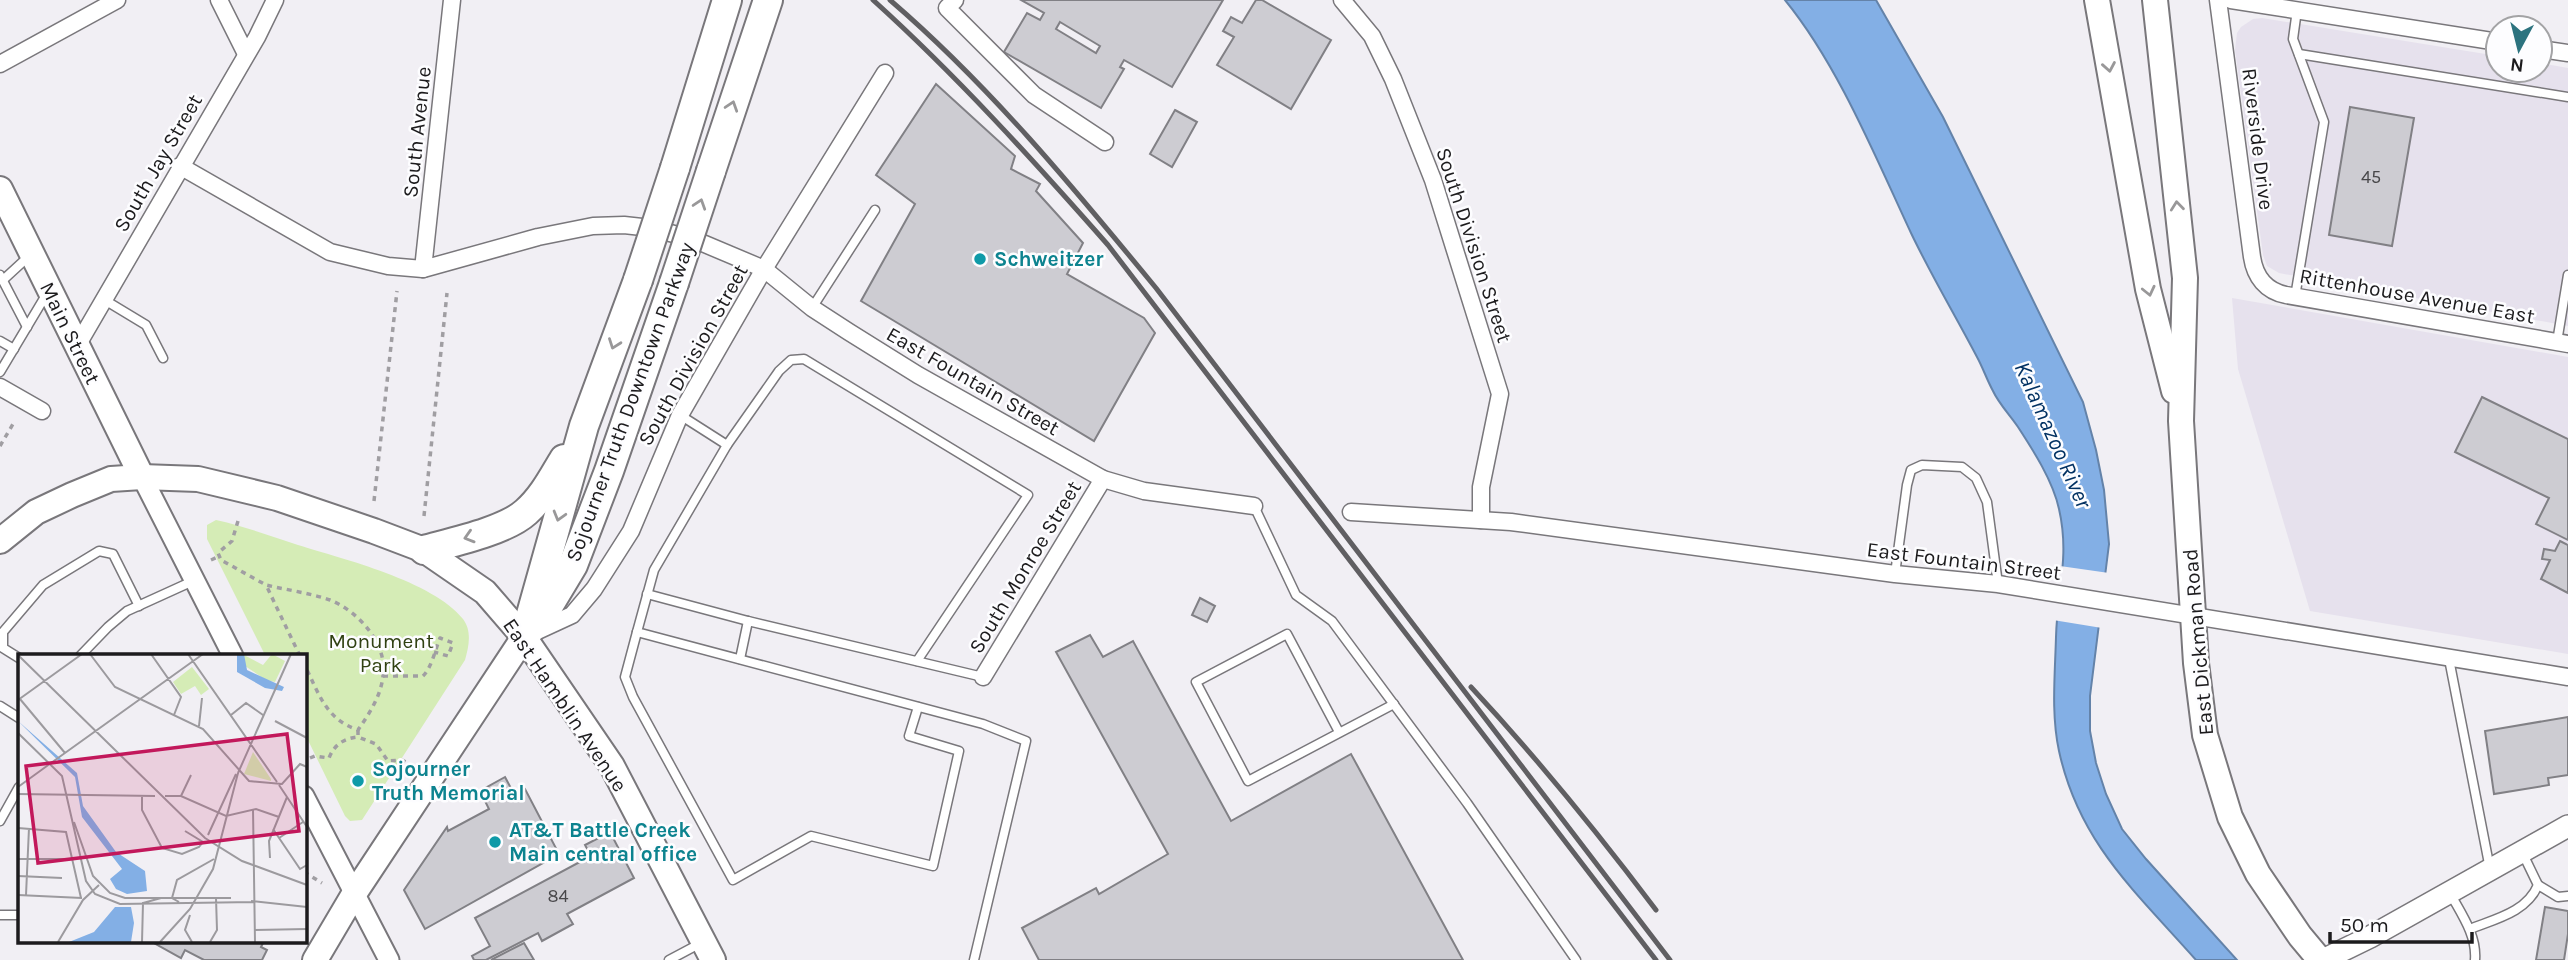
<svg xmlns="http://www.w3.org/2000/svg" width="2568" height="960" font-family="Karla,sans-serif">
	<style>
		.built { fill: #e6e1ed }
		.green { fill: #d5ecb6 }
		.water { fill: #83afe5; stroke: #6483a9; stroke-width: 2 }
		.pier { fill: #f1eff4 }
		.building { fill: #cdccd2; stroke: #818085; stroke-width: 2; fill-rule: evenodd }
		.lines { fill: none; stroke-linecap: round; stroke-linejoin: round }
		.service-casing { stroke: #79777b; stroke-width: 11 }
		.minor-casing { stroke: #79777b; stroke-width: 19 }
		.tertiary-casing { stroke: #79777b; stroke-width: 23 }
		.secondary-casing { stroke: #79777b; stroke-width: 24 }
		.primary-casing { stroke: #79777b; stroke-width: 28 }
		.trunk-casing { stroke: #79777b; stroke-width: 28 }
		.motorway-casing { stroke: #79777b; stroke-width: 32 }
		.path { stroke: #a09ea2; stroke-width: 3.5; stroke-dasharray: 5 5; stroke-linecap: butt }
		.service { stroke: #fff; stroke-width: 8 }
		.minor { stroke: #fff; stroke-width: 16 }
		.tertiary { stroke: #fff; stroke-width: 19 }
		.secondary { stroke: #fff; stroke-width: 21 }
		.primary { stroke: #fff; stroke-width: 24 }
		.trunk { stroke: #fff; stroke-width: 24 }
		.motorway { stroke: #fff; stroke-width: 28 }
		.rail { stroke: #605f62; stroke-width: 5 }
		.motorway-bridge-casing { stroke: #79777b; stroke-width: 32; stroke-linecap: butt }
		.motorway-bridge { stroke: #fff; stroke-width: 28 }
		.oneway { stroke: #999899 }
		.culture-dot { fill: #0f9aa8; stroke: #fdfdff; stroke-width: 2.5 }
		.labels { text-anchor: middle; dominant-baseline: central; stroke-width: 5; stroke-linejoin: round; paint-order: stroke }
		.number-label { font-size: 18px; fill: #48474a }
		.street-label { font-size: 21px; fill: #1c1b1d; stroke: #fdfdff }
		.culture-label { font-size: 21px; font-weight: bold; fill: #0d838f; stroke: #fdfdff; text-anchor: start }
		.park-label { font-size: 21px; fill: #304112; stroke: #fdfdff }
		.water-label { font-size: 23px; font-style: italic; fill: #033263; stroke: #fdfdff }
		.inset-road { fill: none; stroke: #9c9a9e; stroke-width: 2 }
		.view { fill: #c2185b; fill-opacity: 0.15; stroke: #c2185b; stroke-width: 3.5 }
		.inset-edge { fill: none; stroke: #1c1b1d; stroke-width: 3.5 }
	</style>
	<rect width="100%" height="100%" fill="#f1eff4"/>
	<g class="built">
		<path d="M2262 18 2498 56V70H2540V63L2568 68V326L2279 273 2267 266 2263 255 2235 50 2237 33 2241 27 2253 19Z"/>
		<path d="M2232 298 2568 357V654L2310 611 2238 369Z"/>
	</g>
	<path class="green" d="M216 520C243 526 271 536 298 545 343 559 433 581 463 619 472 631 469 646 465 660L362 820 350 821 345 816 305 734 304 656 265 655 207 539V525Z"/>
	<path class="water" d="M1785 0H1876L1943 117 2083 402 2096 450 2104 490 2109 544 2090 696V731L2096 763 2106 794 2122 829 2146 859 2237 960H2196C2136 892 2079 843 2059 751 2051 714 2055 675 2056 637 2057 591 2070 557 2059 509 2053 481 2033 450 2018 427 2010 415 1999 404 1993 391 1987 380 1983 368 1977 357 1955 315 1931 275 1911 233 1875 156 1838 65 1785 0Z"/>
	<path class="pier" d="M2060 566 2109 573 2102 628 2053 620Z"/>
	<g class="building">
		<path d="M1021 0H1223L1172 87 1124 60 1120 67 1124 69 1101 108 1004 52 1027 13 1040 20 1044 13ZM1060 22 1100 46 1096 53 1056 29Z"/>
		<path d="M1256 0H1262L1331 40 1291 109 1217 65 1234 37 1223 31 1231 17 1242 23Z"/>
		<path d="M936 84 1015 156 1011 169 1040 184 1036 191 1083 243 1067 274 1144 318 1155 333 1094 441 861 301 915 204 876 175Z"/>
		<path d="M2350 107 2414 118 2392 246 2329 235Z"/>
		<path d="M1175 110 1197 122 1172 167 1150 154Z"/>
		<path d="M2482 397 2568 439V540L2536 524 2549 498 2455 452Z"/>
		<path d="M2560 541 2568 545V593L2541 579 2550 560 2542 559 2544 549 2555 551Z"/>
		<path d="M1200 598 1215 606 1207 622 1192 615Z"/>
		<path d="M1090 635 1103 657 1133 641 1231 821 1351 754 1463 960H1039L1022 928 1096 888 1099 894 1168 854 1056 652Z"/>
		<path d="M2568 717V775L2548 778 2549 785 2494 794 2485 731Z"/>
		<path d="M505 777 514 794 525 789 559 854 425 929 404 890 447 827 448 831 489 809 480 791Z"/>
		<path d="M610 832 634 878 567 914 573 924 542 941 538 933 486 960H474L472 956 490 946 475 918 591 856 585 845Z"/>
		<path d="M2545 907 2568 911V934L2564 960H2536Z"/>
		<path d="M155 941H264L261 947 267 950 262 960H204L185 950 181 958 154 943Z"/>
		<path d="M524 943 534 960H491Z"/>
	</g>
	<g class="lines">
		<g class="service-casing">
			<g id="service">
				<path d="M2299 54 2568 97"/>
				<path d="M0 275 27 327"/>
				<path d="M3 280 28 257"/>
				<path d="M2295 297 2324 122 2293 39 2297 10"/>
				<path d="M103 299 146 325 163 358"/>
				<path d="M812 308 875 210"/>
				<path d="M0 341 14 349"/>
				<path d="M2557 342 2568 275"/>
				<path d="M0 372 46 295"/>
				<path d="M680 415 727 445 654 570 637 632 983 724 1026 741 974 960"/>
				<path d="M727 445 779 371 791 360 804 359 1028 495 917 661"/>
				<path d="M1254 506 1296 595 1332 621 1467 803 1576 960"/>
				<path d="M1895 574 1907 485 1911 470 1922 465 1962 467 1976 478 1987 502 1998 584"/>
				<path d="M647 594 748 621"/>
				<path d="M637 632 625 677 633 697 733 880 811 836 933 866 959 751 909 736 918 707"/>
				<path d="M80 656 108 627 127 611 193 581"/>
				<path d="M19 658 3 648V632L43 585 99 551 113 554 139 606"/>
				<path d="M740 659 748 621 983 677"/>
				<path d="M2449 659 2490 869"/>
				<path d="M0 706 19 718"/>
				<path d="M1339 732 1287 634 1196 682 1248 781 1394 704"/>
				<path d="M0 821 19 787"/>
				<path d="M2538 885 2558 897 2568 896"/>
				<path d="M2451 895C2462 915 2477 936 2475 960"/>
				<path d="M0 915H19"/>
				<path d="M2470 929C2495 919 2527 912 2538 885L2523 854"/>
				<path d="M669 960 701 943"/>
			</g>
		</g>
		<g class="minor-casing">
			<g id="minor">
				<path d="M219 0 246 54"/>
				<path d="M955 0 947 8 1034 95 1105 142"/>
				<path d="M1342 0 1372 36 1393 79 1433 180 1500 394 1481 487V520"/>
				<path d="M2218 0 2252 257C2255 277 2266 291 2286 295L2568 344"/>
				<path d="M2231 0 2498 42"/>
				<path d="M2540 49 2568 53"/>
				<path d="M0 64 117 0"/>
				<path d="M180 166 330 252 388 266 423 269 538 237 593 226 624 225 651 228 693 239 764 269 812 308 849 332 918 375 1103 479 1144 491 1254 506"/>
				<path d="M423 269 452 0"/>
				<path d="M77 346 257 37 275 0"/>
				<path d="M0 387 42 411"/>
				<path d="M1351 512 1511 522 1895 574 1998 584 2568 677"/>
				<path d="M533 633 572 615 594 589 631 531 680 415 764 269 885 73"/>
				<path d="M983 677 1103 479"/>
			</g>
		</g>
		<g class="tertiary-casing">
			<g id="tertiary">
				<path d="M142 477 233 656"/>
				<path d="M304 796 389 960"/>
			</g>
		</g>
		<g class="secondary-casing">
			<path id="secondary" d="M2323 960 2370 937 2568 826"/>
		</g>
		<g class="primary-casing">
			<g id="primary">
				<path d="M2097 0 2148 289 2174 391"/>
				<path d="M2155 0 2185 278 2181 421 2196 663 2205 735 2230 817 2258 874 2300 936 2320 960"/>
				<path d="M0 189 142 477"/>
				<path d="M315 960 354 894 524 637"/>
			</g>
		</g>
		<g class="trunk-casing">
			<path id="trunk" d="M0 541 36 512 72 495 111 479 142 477 198 479 277 498 374 531 424 550 485 592 524 637 612 766 713 960"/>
		</g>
		<g class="motorway-casing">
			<g id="motorway">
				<path d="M675 168 727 0"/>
				<path d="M711 171 768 0"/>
				<path d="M424 550C453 542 505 531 526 512 543 497 553 477 564 459"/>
				<path d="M530 618 584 426 638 280"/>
				<path d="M524 637 549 605 573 565 609 471 674 283"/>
			</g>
		</g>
		<g class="path">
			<path d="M0 446 13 424"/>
			<path d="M374 501 397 291"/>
			<path d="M424 516 447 293"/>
			<path d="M238 521 232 541 218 553 221 560 266 585"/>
			<path d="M211 560 220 556"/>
			<path d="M300 656 266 585C287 590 310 593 330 600 358 611 388 644 383 676 381 696 369 714 358 730 325 719 319 693 304 664"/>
			<path d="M383 676H423C432 667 435 650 440 638L453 643 448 656 434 652"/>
			<path d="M358 730V737L376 744 388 761 402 760 406 762"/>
			<path d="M310 758 315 756 329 758C334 745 344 738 358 737"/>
			<path d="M304 872 322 883"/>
		</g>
		<use href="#service" class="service"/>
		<use href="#minor" class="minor"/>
		<use href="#tertiary" class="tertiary"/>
		<use href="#secondary" class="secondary"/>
		<use href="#primary" class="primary"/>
		<use href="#trunk" class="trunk"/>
		<use href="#motorway" class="motorway"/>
		<g class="rail">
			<path d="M873 0C957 76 1033 160 1108 245L1656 960"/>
			<path d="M890 0C989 85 1073 187 1156 288L1670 960"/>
			<path d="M1471 687C1537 758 1598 833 1656 910"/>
		</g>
		<g class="motorway-bridge-casing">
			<g id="motorway-bridge">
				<path d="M638 280 675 168"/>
				<path d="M674 283 711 171"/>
			</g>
		</g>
		<use href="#motorway-bridge" class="motorway-bridge"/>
	</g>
	<defs><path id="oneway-chevron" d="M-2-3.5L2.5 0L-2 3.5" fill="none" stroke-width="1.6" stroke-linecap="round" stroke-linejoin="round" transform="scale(1.75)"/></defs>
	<g class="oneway">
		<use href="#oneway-chevron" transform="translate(2109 67) rotate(80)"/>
		<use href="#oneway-chevron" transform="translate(732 106) rotate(-72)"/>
		<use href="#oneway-chevron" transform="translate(700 204) rotate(-72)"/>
		<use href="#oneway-chevron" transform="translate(2177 206) rotate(-96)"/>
		<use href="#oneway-chevron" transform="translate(2149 291) rotate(77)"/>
		<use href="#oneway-chevron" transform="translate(614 344) rotate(110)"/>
		<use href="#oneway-chevron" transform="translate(559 516) rotate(106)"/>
		<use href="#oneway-chevron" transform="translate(469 537) rotate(163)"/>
	</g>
	<g class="culture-dot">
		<circle cx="980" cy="259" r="7"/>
		<circle cx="358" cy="781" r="7"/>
		<circle cx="495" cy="842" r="7"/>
	</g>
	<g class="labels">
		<g class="number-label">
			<text x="2371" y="177">45</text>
			<text x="558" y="896">84</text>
		</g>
		<g class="street-label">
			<text transform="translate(417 132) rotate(-84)">South Avenue</text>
			<text transform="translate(2258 139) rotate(83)">Riverside Drive</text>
			<text transform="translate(158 163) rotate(-60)">South Jay Street</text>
			<text transform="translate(1474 245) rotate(72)">South Division Street</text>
			<text transform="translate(2417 296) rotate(10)">Rittenhouse Avenue East</text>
			<text transform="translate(70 333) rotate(64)">Main Street</text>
			<text transform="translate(693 355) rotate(-61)">South Division Street</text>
			<text transform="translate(973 381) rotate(30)">East Fountain Street</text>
			<text transform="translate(630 402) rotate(-70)">Sojourner Truth Downtown Parkway</text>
			<text transform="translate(1964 561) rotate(7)">East Fountain Street</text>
			<text transform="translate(1025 567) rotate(-59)">South Monroe Street</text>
			<text transform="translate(2198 642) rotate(-95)">East Dickman Road</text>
			<text transform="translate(565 705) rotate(56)">East Hamblin Avenue</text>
		</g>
		<g class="culture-label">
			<text x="994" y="259">Schweitzer</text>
			<text x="372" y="769">Sojourner<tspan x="372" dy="24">Truth Memorial</tspan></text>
			<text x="509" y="830">AT&amp;T Battle Creek<tspan x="509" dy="24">Main central office</tspan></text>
		</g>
		<g class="park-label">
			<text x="381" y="641">Monument<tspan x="381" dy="24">Park</tspan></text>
		</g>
		<g class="water-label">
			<text transform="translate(2053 435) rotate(66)">Kalamazoo River</text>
		</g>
	</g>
	<g transform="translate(18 654)">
		<rect width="289" height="289" fill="#f1eff4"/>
		<path d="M224 0 245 11 254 0 267 7 257 28 248 26 224 10ZM174 13 191 35 183 41 177 32 163 40 155 28ZM235 98 253 125V127L226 120Z" fill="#d5ecb6"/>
		<path d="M219 0H226L229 16 266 33 264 37 247 34 219 18ZM0 67 59 119 65 152 98 198 127 217 129 237 109 240 98 235 92 225 104 215 64 163 57 123ZM97 253H113L116 269 113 288H51L76 278Z" fill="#83afe5"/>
		<path class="inset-road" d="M72 0 97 33 185 75 231 127 264 130 282 110 289 113M133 0 163 43 156 61M170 0 259 128M0 1 187 184 224 207 289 231M2 45 47 99M0 46 64 0M213 61 228 49 245 61M257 67 289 84M181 72 184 44M0 79 44 122 68 227 77 240 102 250 236 248M33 109 185 0M220 119 273 0M261 131 289 173M0 133 33 109M0 140 137 142M147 142H163L208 162 238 155 261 163M163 142 173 121M124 143V156L144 194 164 200 181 193 185 188 167 177M235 155 237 288M56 168 75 222 92 239 107 244H213M0 174 48 178 63 244M255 175 282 215 289 211M190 181 218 120M261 184 285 168M252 204 251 187 269 143M1 205H54M0 222 44 224M0 241 64 244M8 241 11 174M233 247 289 253M161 248 154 244 159 226 196 205M172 261 167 276 174 288M237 276 289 275M40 288 65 246 81 231M124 288 125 249 143 244M142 288 172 255 195 215 220 119M192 288 199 276 198 244"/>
		<path class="view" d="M269 80 281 177 20 209 8 112Z"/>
		<rect width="289" height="289" class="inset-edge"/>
	</g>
	<g transform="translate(2519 49) rotate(187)"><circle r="33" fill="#fdfdff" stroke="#a3a3a5" stroke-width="2"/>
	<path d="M0-5L12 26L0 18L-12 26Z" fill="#2c737f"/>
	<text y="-10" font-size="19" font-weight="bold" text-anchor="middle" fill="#1c1b1d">N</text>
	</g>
	<path d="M2330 932v10h142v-10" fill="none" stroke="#1c1b1d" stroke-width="3.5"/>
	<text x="2340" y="932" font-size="21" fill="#1c1b1d" stroke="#fdfdff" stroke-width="5" paint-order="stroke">50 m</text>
</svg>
